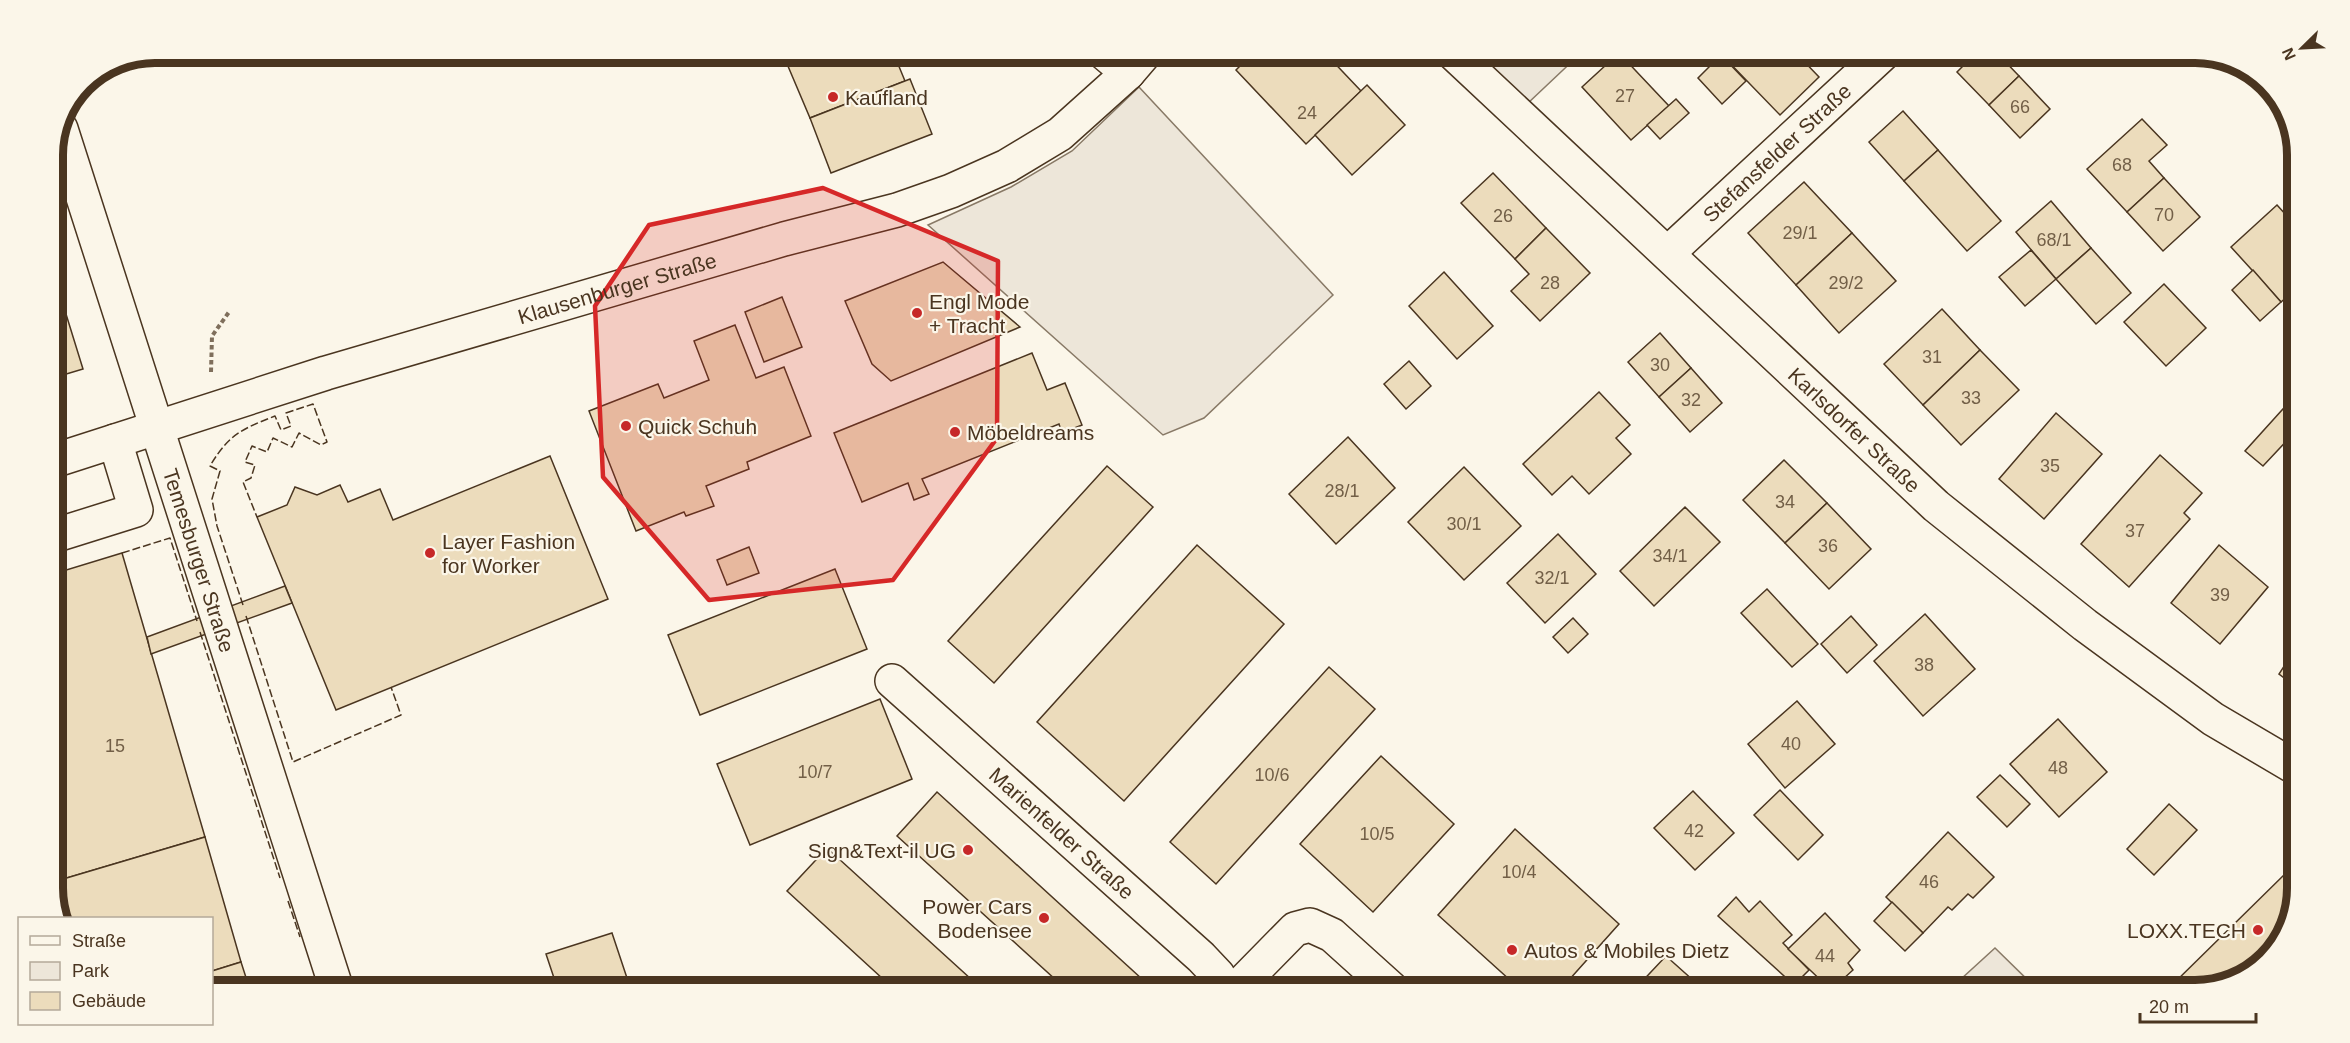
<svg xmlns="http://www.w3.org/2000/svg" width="2350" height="1043" font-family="Arial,sans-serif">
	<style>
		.green { fill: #ede6d9; stroke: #887966; stroke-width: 1.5 }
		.building { fill: #ecdcbc; stroke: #4a3520; stroke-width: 1.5 }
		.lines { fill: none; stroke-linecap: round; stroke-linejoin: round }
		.minor-casing { stroke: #4a3520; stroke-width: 36 }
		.path { stroke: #7f6f5c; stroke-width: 4; stroke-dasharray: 4.5 3; stroke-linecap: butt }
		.minor { stroke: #fbf6e9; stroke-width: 33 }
		.fence { stroke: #4a3520; stroke-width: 1.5; stroke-dasharray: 8 3; stroke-linecap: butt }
		.marked { fill: #d62828; fill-opacity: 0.2; stroke: #d62828; stroke-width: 4.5; stroke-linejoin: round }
		.poi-dot { fill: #c62828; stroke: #fbf6e9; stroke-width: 2 }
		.labels { text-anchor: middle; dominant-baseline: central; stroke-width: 4.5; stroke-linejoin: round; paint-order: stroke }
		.number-label { font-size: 18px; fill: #725f47 }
		.poi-label { font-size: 21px; fill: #4a3520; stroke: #fbf6e9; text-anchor: start }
		.street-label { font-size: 21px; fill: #4a3520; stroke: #fbf6e9 }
		.rim { fill: none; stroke: #4a3520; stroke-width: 8 }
	</style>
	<rect width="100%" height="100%" fill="#fbf6e9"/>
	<g class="green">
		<path d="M1472 53H1581L1527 104Z"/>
		<path d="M1139 87 1333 295 1204 418 1163 435 928 225 1011 187 1072 151Z"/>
		<path d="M1995 948 2038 990H1949Z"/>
	</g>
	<g class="building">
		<path d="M782 52H893L905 81 810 118Z"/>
		<path d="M1254 52H1324L1361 91 1306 144 1236 70Z"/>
		<path d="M1719 52H1795L1819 77 1780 115Z"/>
		<path d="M1940 52H1960L1949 62Z"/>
		<path d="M1977 52H1996L2019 76 1989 105 1957 72Z"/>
		<path d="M1619 53 1669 106 1631 140 1582 87Z"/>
		<path d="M1721 55 1746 81 1722 104 1698 78Z"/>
		<path d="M2019 76 2050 109 2020 138 1989 105Z"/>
		<path d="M910 79 932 134 831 173 810 118Z"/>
		<path d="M1367 85 1405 125 1352 175 1315 135Z"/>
		<path d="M1676 99 1689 113 1660 139 1647 125Z"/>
		<path d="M1903 111 1938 150 1904 181 1869 142Z"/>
		<path d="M2142 119 2167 145 2149 161 2164 178 2127 212 2087 169Z"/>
		<path d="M1938 150 2001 221 1967 251 1904 181Z"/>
		<path d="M1493 173 1546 228 1515 259 1461 203Z"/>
		<path d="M2164 178 2200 217 2163 251 2127 212Z"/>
		<path d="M1804 182 1852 233 1796 285 1748 233Z"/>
		<path d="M2051 201 2091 248 2056 279 2016 232Z"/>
		<path d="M2277 205 2297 227 2296 289 2281 302 2231 247Z"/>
		<path d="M1546 228 1590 273 1540 321 1511 291 1529 274 1515 259Z"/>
		<path d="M1852 233 1896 281 1839 333 1796 285Z"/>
		<path d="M2091 248 2131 293 2096 324 2056 279Z"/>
		<path d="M2031 250 2056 279 2025 306 1999 277Z"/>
		<path d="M943 262 1020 327 891 381 872 364 845 301Z"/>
		<path d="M2253 270 2281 302 2260 321 2232 290Z"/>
		<path d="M53 272 83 369 53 378Z"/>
		<path d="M1444 272 1493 326 1457 359 1409 306Z"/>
		<path d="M2164 284 2206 328 2166 366 2124 322Z"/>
		<path d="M782 297 802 347 764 362 745 312Z"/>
		<path d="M1942 309 1980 350 1923 405 1884 364Z"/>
		<path d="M735 325 756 378 784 367 811 436 747 462 749 469 706 486 714 506 686 516 684 512 636 531 589 411 658 384 664 398 709 380 694 341Z"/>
		<path d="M1660 333 1691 368 1659 397 1628 362Z"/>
		<path d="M1980 350 2019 390 1961 445 1923 405Z"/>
		<path d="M1032 353 1047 390 1065 383 1082 425 1062 433 1059 424 922 479 929 494 914 500 908 483 862 502 834 433Z"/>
		<path d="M1409 361 1431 386 1406 409 1384 384Z"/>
		<path d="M1691 368 1722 403 1690 432 1659 397Z"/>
		<path d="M1599 392 1630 425 1616 438 1631 454 1589 494 1572 476 1552 495 1523 464Z"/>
		<path d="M2292 399 2295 402V432L2263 466 2245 451Z"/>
		<path d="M2056 413 2102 454 2044 519 1999 479Z"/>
		<path d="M1348 437 1395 488 1336 544 1289 494Z"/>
		<path d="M2160 455 2202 493 2184 513 2190 519 2129 587 2081 544Z"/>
		<path d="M550 456 608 599 336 710 257 517 287 505 295 487 317 495 340 485 348 502 380 489 393 520Z"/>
		<path d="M1784 460 1827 503 1785 543 1743 500Z"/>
		<path d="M1107 466 1153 507 994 683 948 641Z"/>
		<path d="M1464 467 1521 526 1464 580 1408 522Z"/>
		<path d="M1827 503 1871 549 1829 589 1785 543Z"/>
		<path d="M1685 507 1720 542 1654 606 1620 571Z"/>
		<path d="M1558 534 1596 574 1545 623 1507 583Z"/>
		<path d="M1197 545 1284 624 1124 801 1037 722Z"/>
		<path d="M2219 545 2268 587 2220 644 2171 603Z"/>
		<path d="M749 547 759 573 727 585 717 560Z"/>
		<path d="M122 553 205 837 53 882V574Z"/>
		<path d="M835 569 867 649 700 715 668 635Z"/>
		<path d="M285 586 292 603 151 654 147 637Z"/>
		<path d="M1767 589 1818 644 1792 667 1741 613Z"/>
		<path d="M1925 614 1975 669 1923 716 1874 661Z"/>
		<path d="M1851 616 1877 645 1847 673 1821 644Z"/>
		<path d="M1573 618 1588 634 1568 653 1553 637Z"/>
		<path d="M2292 654V684L2279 674Z"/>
		<path d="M1329 667 1375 709 1216 884 1170 842Z"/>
		<path d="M880 699 912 779 750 845 717 764Z"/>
		<path d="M1797 701 1835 744 1785 788 1748 744Z"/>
		<path d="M2058 719 2107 772 2059 817 2010 764Z"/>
		<path d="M1381 756 1454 824 1373 912 1300 844Z"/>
		<path d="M2000 775 2030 804 2007 827 1977 797Z"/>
		<path d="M1780 790 1823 835 1798 860 1754 815Z"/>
		<path d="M1693 791 1734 833 1695 870 1654 828Z"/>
		<path d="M937 792 1154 990H1067L897 836Z"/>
		<path d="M2169 804 2197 830 2154 875 2127 849Z"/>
		<path d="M1515 829 1619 924 1560 990H1521L1438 915Z"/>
		<path d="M1948 832 1994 877 1973 898 1968 894 1952 910 1948 907 1923 933 1886 897Z"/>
		<path d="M205 837 241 962 212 971V918H61L53 895V882Z"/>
		<path d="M827 848 983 990H895L787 891Z"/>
		<path d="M2290 869V927L2252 973 2196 990H2167Z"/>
		<path d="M1736 897 1749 912 1760 901 1792 935 1783 943 1809 970 1794 985 1718 916Z"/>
		<path d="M1892 902 1923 933 1905 951 1874 921Z"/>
		<path d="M1825 913 1860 950 1848 963 1853 970 1831 990 1788 949Z"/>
		<path d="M612 933 631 990H558L546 954Z"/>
		<path d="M1666 956 1704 990H1634Z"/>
		<path d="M241 962 250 990H212V971Z"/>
	</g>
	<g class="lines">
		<g class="minor-casing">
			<g id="minor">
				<path d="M1103 52 1128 73"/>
				<path id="s1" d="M1452 52 1936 506 2085 625 2213 719 2291 765"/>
				<path id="s2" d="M61 129 337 990"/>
				<path id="s3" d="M1668 253 1885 52"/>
				<path id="s4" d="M53 461 326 373 784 239 897 210 951 191 1007 166 1060 134 1128 73 1146 52"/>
				<path d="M53 536 136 510 115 441"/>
				<path id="s5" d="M892 681 1201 957 1218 975 1225 990"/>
				<path d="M1235 990 1295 929 1310 925 1332 935 1393 990"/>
			</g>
		</g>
		<path class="path" d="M211 372 212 336 229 312"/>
		<use href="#minor" class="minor"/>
		<g class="fence">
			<path d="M122 553 170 538 197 621"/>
			<path d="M243 605 217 526 212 499 220 471 210 466C229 434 242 429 275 416L281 430 291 426 286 413 313 404 327 442 321 445 299 433 292 447 273 438 267 452 252 446 245 462 255 465 251 478 243 482 257 517"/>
			<path d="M246 616 293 762 401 715 391 687"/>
			<path d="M200 632 280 878"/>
			<path d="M288 901 300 937"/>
		</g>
	</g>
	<path class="marked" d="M823 188 998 261 997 438 893 580 709 600 603 477 595 306 649 225Z"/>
	<g class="poi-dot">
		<circle cx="833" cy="97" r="6"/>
		<circle cx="917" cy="313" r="6"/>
		<circle cx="626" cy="426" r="6"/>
		<circle cx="955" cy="432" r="6"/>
		<circle cx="430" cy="553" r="6"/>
		<circle cx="968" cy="850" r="6"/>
		<circle cx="1044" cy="918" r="6"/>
		<circle cx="2258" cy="930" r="6"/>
		<circle cx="1512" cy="950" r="6"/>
	</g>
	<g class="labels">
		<g class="number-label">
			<text x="1625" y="96">27</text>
			<text x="2020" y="107">66</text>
			<text x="1307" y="113">24</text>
			<text x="2122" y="165">68</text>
			<text x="2164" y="215">70</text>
			<text x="1503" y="216">26</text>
			<text x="1800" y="233">29/1</text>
			<text x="2054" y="240">68/1</text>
			<text x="1550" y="283">28</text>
			<text x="1846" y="283">29/2</text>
			<text x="1932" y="357">31</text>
			<text x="1660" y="365">30</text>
			<text x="1971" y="398">33</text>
			<text x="1691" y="400">32</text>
			<text x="2050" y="466">35</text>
			<text x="1342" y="491">28/1</text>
			<text x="1785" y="502">34</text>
			<text x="1464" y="524">30/1</text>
			<text x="2135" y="531">37</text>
			<text x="1828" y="546">36</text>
			<text x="1670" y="556">34/1</text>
			<text x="1552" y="578">32/1</text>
			<text x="2220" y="595">39</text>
			<text x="1924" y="665">38</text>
			<text x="1791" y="744">40</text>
			<text x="115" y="746">15</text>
			<text x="2058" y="768">48</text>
			<text x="815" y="772">10/7</text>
			<text x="1272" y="775">10/6</text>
			<text x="1694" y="831">42</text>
			<text x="1377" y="834">10/5</text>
			<text x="1519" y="872">10/4</text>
			<text x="1929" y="882">46</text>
			<text x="1825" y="956">44</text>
		</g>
		<g class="poi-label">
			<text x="845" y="97">Kaufland</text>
			<text x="929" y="301">Engl Mode<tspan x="929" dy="24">+ Tracht</tspan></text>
			<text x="638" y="426">Quick Schuh</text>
			<text x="967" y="432">Möbeldreams</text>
			<text x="442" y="541">Layer Fashion<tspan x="442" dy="24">for Worker</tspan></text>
			<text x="956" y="850" text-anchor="end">Sign&amp;Text-il UG</text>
			<text x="1032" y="906" text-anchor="end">Power Cars<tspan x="1032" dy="24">Bodensee</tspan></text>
			<text x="2246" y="930" text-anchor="end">LOXX.TECH</text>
			<text x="1524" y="950">Autos &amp; Mobiles Dietz</text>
		</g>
		<g class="street-label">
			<text stroke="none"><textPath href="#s3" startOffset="148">Stefansfelder Straße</textPath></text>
			<text stroke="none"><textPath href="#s4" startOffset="590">Klausenburger Straße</textPath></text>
			<text stroke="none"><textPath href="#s1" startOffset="552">Karlsdorfer Straße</textPath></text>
			<text stroke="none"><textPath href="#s2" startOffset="453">Temesburger Straße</textPath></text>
			<text stroke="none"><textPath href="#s5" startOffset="228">Marienfelder Straße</textPath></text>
		</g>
	</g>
	<path d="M0 0H2350V1043H0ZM155 63H2195A92 92 0 0 1 2287 155V888A92 92 0 0 1 2195 980H155A92 92 0 0 1 63 888V155A92 92 0 0 1 155 63Z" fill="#fbf6e9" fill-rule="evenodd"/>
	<path class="rim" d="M155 63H2195A92 92 0 0 1 2287 155V888A92 92 0 0 1 2195 980H155A92 92 0 0 1 63 888V155A92 92 0 0 1 155 63Z"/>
	<rect x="18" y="917" width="195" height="108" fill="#fbf6e9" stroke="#b4a999" stroke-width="1.5"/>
	<rect x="30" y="936" width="30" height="9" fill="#fbf6e9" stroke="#b4a999" stroke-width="1.5"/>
	<text x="72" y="947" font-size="18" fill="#4a3520">Straße</text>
	<rect x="30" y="962" width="30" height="18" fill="#ede6d9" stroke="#b4a999" stroke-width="1.5"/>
	<text x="72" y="977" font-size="18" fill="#4a3520">Park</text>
	<rect x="30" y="992" width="30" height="18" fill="#ecdcbc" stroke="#b4a999" stroke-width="1.5"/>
	<text x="72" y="1007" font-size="18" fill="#4a3520">Gebäude</text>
	<g transform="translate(2302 48) rotate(246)" stroke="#fbf6e9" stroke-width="4.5" paint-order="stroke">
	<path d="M0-4.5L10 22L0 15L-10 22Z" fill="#4a3520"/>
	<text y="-9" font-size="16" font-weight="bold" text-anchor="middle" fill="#4a3520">N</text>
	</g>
	<path d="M2140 1013v9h116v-9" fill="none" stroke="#4a3520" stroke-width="3"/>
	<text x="2149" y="1013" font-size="18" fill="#4a3520" stroke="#fbf6e9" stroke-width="4.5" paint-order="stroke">20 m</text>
</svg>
